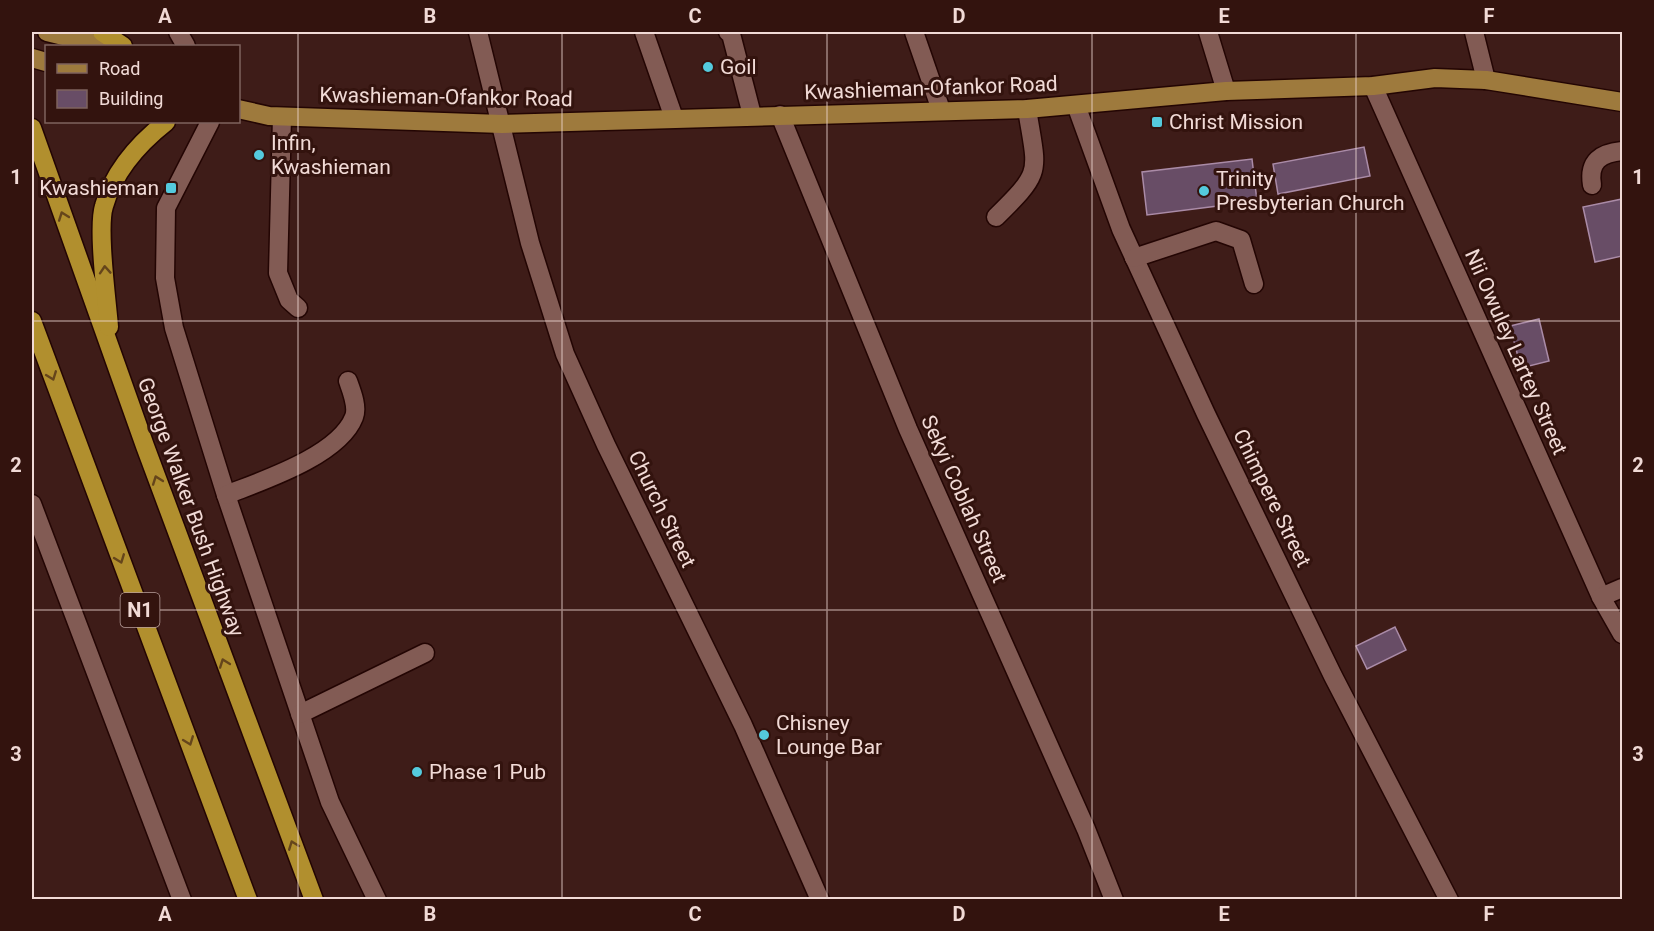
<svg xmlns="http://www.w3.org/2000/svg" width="1654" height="931" font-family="Roboto,sans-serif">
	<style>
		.building { fill: #684d66; stroke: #aa8ba7; stroke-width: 1.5 }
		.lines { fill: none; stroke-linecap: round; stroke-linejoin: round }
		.minor-casing { stroke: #230503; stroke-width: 21 }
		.major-casing { stroke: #230503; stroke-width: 21 }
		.highway-casing { stroke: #230503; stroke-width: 21 }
		.minor { stroke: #825b54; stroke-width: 18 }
		.major { stroke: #9e7a3d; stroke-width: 18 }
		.highway { stroke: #b18f2e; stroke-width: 18 }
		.oneway { stroke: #65451b }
		.grid { fill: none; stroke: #f1dad6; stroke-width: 1.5; stroke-opacity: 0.55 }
		.poi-dot { fill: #54cadd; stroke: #33130e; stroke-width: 2 }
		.labels { text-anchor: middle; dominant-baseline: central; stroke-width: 6; stroke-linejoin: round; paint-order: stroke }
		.shield { fill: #33130e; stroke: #b89e9a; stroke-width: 1.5 }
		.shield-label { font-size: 20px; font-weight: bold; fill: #f1dad6 }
		.poi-label { font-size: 21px; fill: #f1dad6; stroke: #33130e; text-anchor: start }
		.street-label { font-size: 21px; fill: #f1dad6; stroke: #33130e }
		.neatline { fill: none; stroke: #f1dad6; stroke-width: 2 }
		.grid-label { font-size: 20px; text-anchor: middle; font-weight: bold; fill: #f1dad6 }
	</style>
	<rect width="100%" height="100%" fill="#3e1c18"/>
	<g class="building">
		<path d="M1364 147 1370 176 1278 194 1273 164Z"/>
		<path d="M1252 159 1257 201 1147 215 1142 172Z"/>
		<path d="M1622 199V256L1595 262 1583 207Z"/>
		<path d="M1539 319 1549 361 1521 368 1510 326Z"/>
		<path d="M1395 627 1406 650 1367 669 1356 646Z"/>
	</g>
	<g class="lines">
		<g class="minor-casing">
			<g id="minor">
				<path d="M178 32 186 46"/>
				<path d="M478 32 530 243 565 354 606 445 743 725 820 900"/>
				<path d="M644 32 674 118"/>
				<path d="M728 32 731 34 752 115"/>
				<path d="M914 32 941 110"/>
				<path d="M1208 32 1226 91"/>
				<path d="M1474 32 1486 80"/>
				<path d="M1373 86 1601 597 1622 634"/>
				<path d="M1076 105 1121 229 1206 414 1333 676 1449 900"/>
				<path d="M780 115 908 429 1086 829 1114 900"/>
				<path d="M282 117 278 273 289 300 298 308"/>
				<path d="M210 122 166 208 165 278 174 328 226 495 330 802 377 900"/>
				<path d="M1592 185C1588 161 1601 153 1622 151"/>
				<path d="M996 217C1044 170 1037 173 1027 109"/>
				<path d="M1134 258 1216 231 1241 240 1254 284"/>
				<path d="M226 495C261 481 339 456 354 417 358 407 352 392 348 381"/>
				<path d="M32 504 182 900"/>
				<path d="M1601 597 1622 588"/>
				<path d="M300 714 425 653"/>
			</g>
		</g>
		<g class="major-casing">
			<g id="major">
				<path d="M47 32 104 46"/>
				<path d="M32 58 46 62"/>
				<path d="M238 109 269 116 502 124 1027 109 1226 91 1373 86 1435 78 1486 80 1622 102"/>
			</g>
		</g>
		<g class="highway-casing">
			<g id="highway">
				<path d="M102 32 123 46"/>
				<path d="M32 128 145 446 314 900"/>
				<path d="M32 321 248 900"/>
				<path d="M109 327C107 301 97 228 104 206 114 171 138 144 166 122"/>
			</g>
		</g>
		<use href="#minor" class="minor"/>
		<use href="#major" class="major"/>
		<use href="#highway" class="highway"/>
	</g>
	<defs><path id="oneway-chevron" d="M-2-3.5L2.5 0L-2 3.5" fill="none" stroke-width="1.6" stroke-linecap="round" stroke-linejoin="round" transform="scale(1.5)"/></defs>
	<g class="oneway">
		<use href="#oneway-chevron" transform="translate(63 216) rotate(-110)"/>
		<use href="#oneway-chevron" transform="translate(105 270) rotate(-94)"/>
		<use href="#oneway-chevron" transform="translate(52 376) rotate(69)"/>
		<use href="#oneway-chevron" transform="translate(157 480) rotate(-110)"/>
		<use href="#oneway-chevron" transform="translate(120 559) rotate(69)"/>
		<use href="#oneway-chevron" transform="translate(224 663) rotate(-110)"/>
		<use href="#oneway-chevron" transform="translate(189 741) rotate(69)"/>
		<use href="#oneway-chevron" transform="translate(293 845) rotate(-111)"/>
	</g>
	<path class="grid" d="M298 32V900M562 32V900M827 32V900M1092 32V900M1356 32V900M32 321H1622M32 610H1622"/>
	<g class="poi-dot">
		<circle cx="708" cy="67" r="6"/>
		<rect x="1151" y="116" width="12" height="12" rx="3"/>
		<circle cx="259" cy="155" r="6"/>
		<rect x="165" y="182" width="12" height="12" rx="3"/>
		<circle cx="1204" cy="191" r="6"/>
		<circle cx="764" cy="735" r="6"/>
		<circle cx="417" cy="772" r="6"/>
	</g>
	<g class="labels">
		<rect class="shield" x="120.5" y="593" width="39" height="34" rx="4.5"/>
		<g class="shield-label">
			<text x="140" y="610">N1</text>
		</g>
		<g class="poi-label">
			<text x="720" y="67">Goil</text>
			<text x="1169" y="122">Christ Mission</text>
			<text x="271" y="143">Infin,<tspan x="271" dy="24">Kwashieman</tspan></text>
			<text x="1216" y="179">Trinity<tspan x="1216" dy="24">Presbyterian Church</tspan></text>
			<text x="159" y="188" text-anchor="end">Kwashieman</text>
			<text x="776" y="723">Chisney<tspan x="776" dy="24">Lounge Bar</tspan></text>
			<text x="429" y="772">Phase 1 Pub</text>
		</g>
		<g class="street-label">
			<text transform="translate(931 88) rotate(-2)">Kwashieman-Ofankor Road</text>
			<text transform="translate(446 97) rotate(1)">Kwashieman-Ofankor Road</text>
			<text transform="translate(1516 352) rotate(66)">Nii Owuley Lartey Street</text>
			<text transform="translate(1272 498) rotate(64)">Chimpere Street</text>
			<text transform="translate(964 499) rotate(66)">Sekyi Coblah Street</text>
			<text transform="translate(191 507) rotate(70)">George Walker Bush Highway</text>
			<text transform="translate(662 509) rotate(64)">Church Street</text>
		</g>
	</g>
	<rect width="1654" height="931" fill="none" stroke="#33130e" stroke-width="66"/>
	<rect x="45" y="45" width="195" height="78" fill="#33130e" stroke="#7f635e" stroke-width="1.5"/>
	<rect x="57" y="64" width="30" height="9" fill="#9e7a3d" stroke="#7f635e" stroke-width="1.5"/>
	<text x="99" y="75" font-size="18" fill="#f1dad6">Road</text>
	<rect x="57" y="90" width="30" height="18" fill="#684d66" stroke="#7f635e" stroke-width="1.5"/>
	<text x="99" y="105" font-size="18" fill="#f1dad6">Building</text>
	<rect x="33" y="33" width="1588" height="865" class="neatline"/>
	<g class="grid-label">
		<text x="165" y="23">A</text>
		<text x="430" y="23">B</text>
		<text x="695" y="23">C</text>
		<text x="959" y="23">D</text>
		<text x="1224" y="23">E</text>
		<text x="1489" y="23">F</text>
		<text x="16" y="184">1</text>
		<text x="1638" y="184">1</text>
		<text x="16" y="472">2</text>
		<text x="1638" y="472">2</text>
		<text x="16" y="761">3</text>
		<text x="1638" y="761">3</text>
		<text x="165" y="921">A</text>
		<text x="430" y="921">B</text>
		<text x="695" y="921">C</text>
		<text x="959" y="921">D</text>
		<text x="1224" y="921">E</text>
		<text x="1489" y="921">F</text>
	</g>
</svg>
